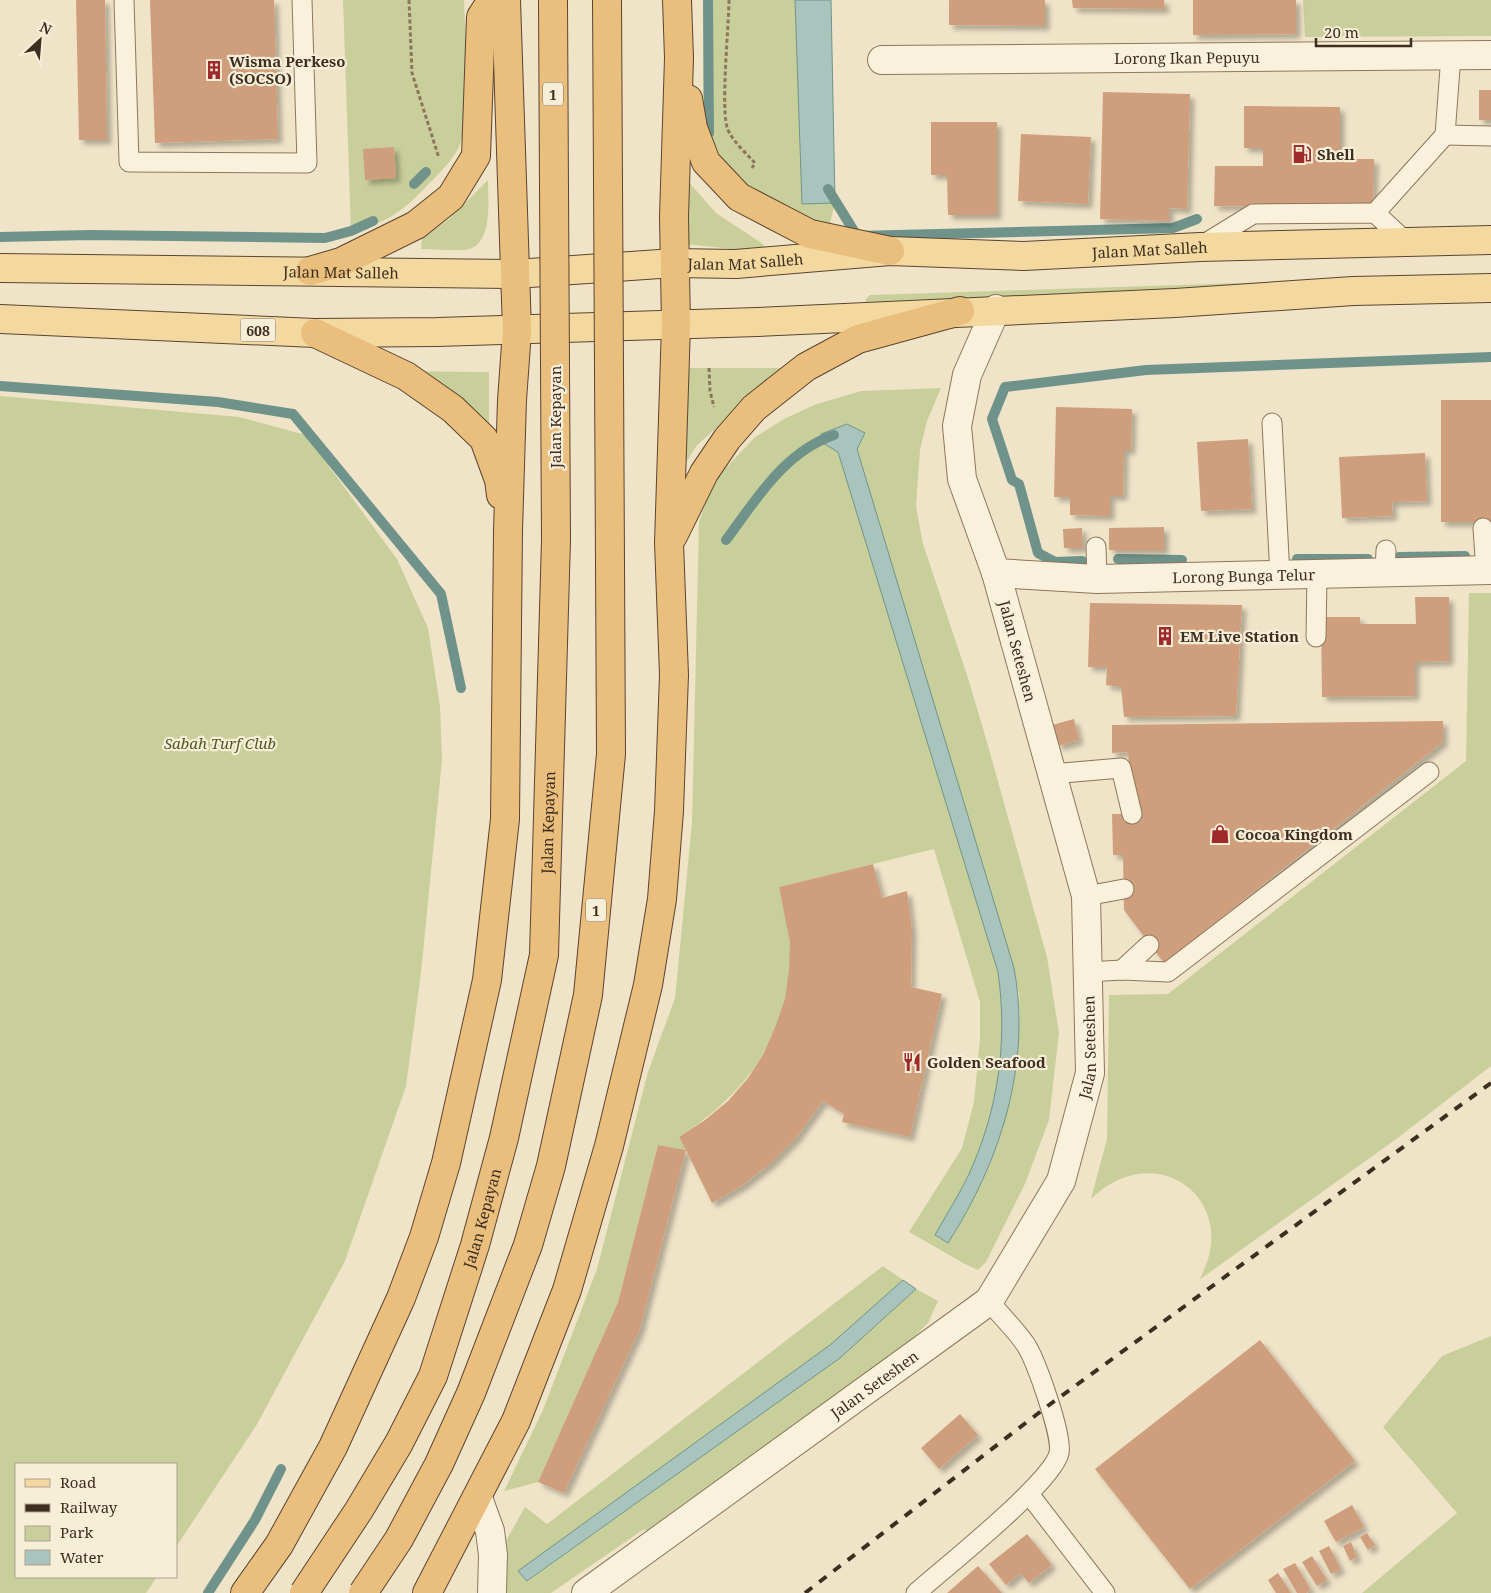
<svg xmlns="http://www.w3.org/2000/svg" width="1491" height="1593" font-family="'Noto Serif',serif">
	<style>
		.green { fill: #c9cf9b; fill-rule: evenodd }
		.water { fill: #a9c4bc; stroke: #6f938a }
		.lines { fill: none; stroke-linecap: round; stroke-linejoin: round }
		.stream { stroke: #6f938a; stroke-width: 10 }
		.building { fill: #cf9f7d; filter: url(#shadow) }
		.service-casing { stroke: #8d765c; stroke-width: 21 }
		.minor-casing { stroke: #8d765c; stroke-width: 30 }
		.primary-casing { stroke: #5b4430; stroke-width: 30 }
		.trunk-casing { stroke: #5b4430; stroke-width: 30 }
		.path { stroke: #8d765c; stroke-width: 3; stroke-dasharray: 4 2.5; stroke-linecap: butt }
		.service { stroke: #faf1dc; stroke-width: 19 }
		.minor { stroke: #faf1dc; stroke-width: 28 }
		.primary { stroke: #f3d9a0; stroke-width: 28 }
		.trunk { stroke: #eabe7c; stroke-width: 28 }
		.rail { stroke: #3d2e20; stroke-width: 4; stroke-dasharray: 9 9; stroke-linecap: butt }
		.trunk-bridge-casing { stroke: #5b4430; stroke-width: 30; stroke-linecap: butt }
		.trunk-bridge { stroke: #eabe7c; stroke-width: 28 }
		.labels { text-anchor: middle; dominant-baseline: central; stroke-width: 4.5; stroke-linejoin: round; paint-order: stroke }
		.shield { fill: #f7eed8; stroke: #756857; stroke-width: 1 }
		.shield-label { font-size: 14px; font-weight: bold; fill: #3d2e20 }
		.street-label { font-size: 15px; fill: #3d2e20; stroke: #f7eed8 }
		.poi-label { font-size: 15px; font-weight: bold; fill: #3d2e20; stroke: #f7eed8; text-anchor: start }
		.park-label { font-size: 15px; font-style: italic; fill: #4d5a26; stroke: #f7eed8 }
	</style>
	<defs>
		<filter id="shadow"><feDropShadow dx="4.5" dy="4.5" stdDeviation="2.5" flood-color="#0004"/></filter>
	</defs>
	<rect width="100%" height="100%" fill="#f0e4c8"/>
	<g class="green">
		<path d="M343 0H464C465 36 473 119 458 149 450 164 434 178 423 190 401 213 382 225 351 231Z"/>
		<path d="M703 0H795L802 204 835 203 828 232C792 220 716 172 705 134 701 120 703 102 703 88 703 59 703 29 703 0Z"/>
		<path d="M1303 0H1491V36L1305 37Z"/>
		<path d="M488 180C488 200 494 248 464 250 450 251 435 249 421 249L422 238 449 219Z"/>
		<path d="M687 180 716 213 763 244 765 248 761 252 685 244Z"/>
		<path d="M1491 275 867 304 865 300 870 295Z"/>
		<path d="M681 368H785L697 445 675 480Z"/>
		<path d="M379 371 489 372V453Z"/>
		<path d="M941 388 927 421 920 450 916 506 923 544 968 678 987 742 1047 957 1059 1033 1049 1120 1025 1184 986 1262 978 1270 965 1264 909 1232 962 1148 974 1102 980 1039V1002L934 849 779 887C782 905 789 923 790 943 794 1029 749 1092 679 1137L686 1150 658 1145 618 1302 538 1482 504 1491 543 1410 597 1269 648 1072 675 998 692 823 699 522 709 493 723 471 755 437 784 419 814 405 861 391ZM847 424 865 433 857 449 1019 993C1024 1083 997 1168 948 1243L935 1235C946 1215 959 1195 969 1174 998 1109 1008 1043 998 972L838 451 821 434Z"/>
		<path d="M0 396 239 417 306 435 397 559 428 628 440 706 442 760 421 973 406 1086 345 1261 256 1426 176 1547V1464H16V1577H157L146 1593H0Z"/>
		<path d="M1469 593H1491V1066L1395 1140 1199 1280C1244 1201 1156 1135 1091 1199L1107 1139 1109 995 1168 994 1466 761Z"/>
		<path d="M883 1266 903 1280 830 1345 519 1571 528 1581 840 1358 916 1289 938 1301 928 1323 913 1338 649 1533 644 1529 551 1593H507L496 1587 499 1553 525 1507 547 1524Z"/>
		<path d="M1491 1336V1593H1362L1457 1513 1383 1427 1442 1356Z"/>
	</g>
	<g class="water">
		<path d="M795 0H831L835 203 802 204Z"/>
		<path d="M847 424 865 433 857 449 1014 968C1032 1064 1000 1162 948 1243L935 1235C946 1215 959 1195 969 1174 998 1110 1008 1043 998 972L838 452 823 443 821 434Z"/>
		<path d="M903 1280 916 1289 840 1358 527 1581 518 1571 830 1345Z"/>
	</g>
	<g class="lines">
		<g class="stream">
			<path d="M708 0 709 133"/>
			<path d="M414 184 426 172"/>
			<path d="M828 189 857 236 1173 228 1197 219"/>
			<path d="M0 237 90 235 325 238 351 231 373 221"/>
			<path d="M0 386 218 402 293 414 441 594 461 688"/>
			<path d="M726 540C756 500 784 452 834 435"/>
			<path d="M1399 557 1465 556"/>
			<path d="M1118 559 1182 560"/>
			<path d="M1297 559H1368"/>
			<path d="M1082 561 1055 562 1038 553 1019 484 1012 480 992 419 1005 387 1146 370 1491 357"/>
			<path d="M208 1593 255 1520 281 1469"/>
		</g>
	</g>
	<g class="building">
		<path d="M76 0H105L107 140H79Z"/>
		<path d="M150 0H274L278 139 155 143Z"/>
		<path d="M949 0H1045V26L949 25Z"/>
		<path d="M1072 0H1164L1165 9 1073 8Z"/>
		<path d="M1193 0H1296V34L1193 35Z"/>
		<rect x="1479" y="90" width="12" height="30"/>
		<path d="M1103 92 1190 94 1187 209 1169 208V221L1100 219Z"/>
		<path d="M1244 106 1340 107V159H1374L1373 207 1214 206 1215 166H1263V148H1244Z"/>
		<path d="M931 122H997V215H948L947 175H931Z"/>
		<path d="M1021 134 1091 137 1088 204 1018 201Z"/>
		<path d="M394 147 396 178 365 180 363 149Z"/>
		<rect x="1441" y="400" width="50" height="122"/>
		<path d="M1056 407 1132 409 1131 450H1124L1123 496H1110V516L1070 515V497H1054Z"/>
		<path d="M1248 439 1252 509 1201 511 1197 442Z"/>
		<path d="M1425 453 1427 501 1392 502 1393 516 1342 518 1339 457Z"/>
		<path d="M1164 527V550H1109V528Z"/>
		<path d="M1082 528 1083 548H1064L1063 529Z"/>
		<path d="M1415 597H1449V661L1415 662V696L1322 697 1321 617H1360V624H1416Z"/>
		<path d="M1090 603 1242 605 1236 716 1124 717 1121 687 1106 685 1107 667H1088Z"/>
		<path d="M1074 719 1079 740 1058 746 1052 725Z"/>
		<path d="M1443 721V742L1164 963 1124 910 1123 855H1113L1112 814H1132L1128 752 1112 753V725Z"/>
		<path d="M873 864 882 898 907 891 912 929 911 987 942 994 910 1137 842 1122 844 1114 823 1101 796 1138 771 1163 743 1185 712 1203 686 1150 640 1329 564 1493 538 1482 618 1302 658 1145 686 1150 679 1137 705 1120 728 1101 748 1078 764 1053 776 1025 785 999 789 970 790 942 779 887Z"/>
		<path d="M1260 1340 1355 1461 1190 1589 1095 1469Z"/>
		<path d="M960 1414 978 1435 939 1469 921 1448Z"/>
		<path d="M1352 1505 1364 1527 1336 1542 1324 1521Z"/>
		<path d="M1367 1533 1375 1545 1368 1550 1360 1537Z"/>
		<path d="M1027 1534 1052 1565 1029 1583 1020 1573 1006 1585 989 1564Z"/>
		<path d="M1351 1542 1357 1557 1350 1561 1343 1546Z"/>
		<path d="M1329 1546 1341 1569 1331 1574 1319 1551Z"/>
		<path d="M1312 1556 1327 1580 1317 1586 1302 1562Z"/>
		<path d="M1295 1563 1311 1590 1306 1593H1297L1283 1569Z"/>
		<path d="M978 1566 1002 1593H947Z"/>
		<path d="M1278 1573 1291 1593H1276L1268 1580Z"/>
	</g>
	<g class="lines">
		<g class="service-casing">
			<g id="service">
				<path d="M124 0 129 162 307 163 302 0"/>
				<path d="M1445 135 1491 136"/>
				<path d="M1375 213 1445 135 1451 55"/>
				<path d="M1201 246 1253 214 1375 213 1405 241"/>
				<path d="M1272 423 1280 576"/>
				<path d="M1483 528 1486 571"/>
				<path d="M1096 547 1097 579"/>
				<path d="M1385 574 1386 550"/>
				<path d="M1316 637 1317 576"/>
				<path d="M1051 774 1121 768 1132 814"/>
				<path d="M1086 896 1124 889"/>
				<path d="M1122 970 1149 945"/>
				<path d="M1088 972 1122 970 1168 972 1429 772"/>
				<path d="M1029 1494 1105 1593"/>
				<path d="M916 1593C943 1569 1053 1482 1059 1453 1063 1436 1036 1361 1026 1345 1016 1330 1001 1316 989 1301"/>
			</g>
		</g>
		<g class="minor-casing">
			<g id="minor">
				<path id="s1" d="M882 60 1491 55"/>
				<path id="s2" d="M996 573 1097 579 1491 570"/>
				<path d="M478 1498 490 1531 493 1555 492 1593"/>
				<path id="s3" d="M586 1593 989 1301 1061 1181 1090 1073 1086 896 996 573 962 479 957 426 967 375 996 309"/>
			</g>
		</g>
		<g class="primary-casing">
			<g id="primary">
				<path id="s4" d="M0 268 515 274 674 263 736 264 890 251 1024 256 1200 247 1491 240"/>
				<path d="M0 319 315 333 437 332 757 322 1175 303 1353 291 1491 288"/>
			</g>
		</g>
		<g class="trunk-casing">
			<g id="trunk">
				<path d="M553 0 554 189"/>
				<path d="M607 0 608 182"/>
				<path d="M688 99 693 128 706 162 739 197 810 234 890 251"/>
				<path d="M310 271 341 262 416 225 451 197 476 156 481 17 492 0"/>
				<path d="M315 333 406 376 453 409 484 439 499 480 501 495"/>
				<path d="M673 536 704 473 727 439 754 408 806 367 858 339 960 311"/>
				<path d="M245 1593 279 1545 333 1447 401 1298 424 1237 446 1163 487 980 505 819 508 531 512 400 517 331 506 0"/>
				<path d="M427 1593 516 1421 567 1290 609 1146 648 985 662 899 669 811 674 675 669 543 676 325 674 217 679 58 677 0"/>
			</g>
		</g>
		<g class="path">
			<path d="M409 0 412 73 439 158"/>
			<path d="M729 0C729 25 720 113 728 130 734 143 746 153 755 163L752 168"/>
			<path d="M709 368 710 391 714 407"/>
		</g>
		<use href="#service" class="service"/>
		<use href="#minor" class="minor"/>
		<use href="#primary" class="primary"/>
		<use href="#trunk" class="trunk"/>
		<path class="rail" d="M805 1593 1049 1405 1491 1083"/>
		<g class="trunk-bridge-casing">
			<g id="trunk-bridge">
				<path id="s5" d="M304 1593 359 1510 399 1443 433 1376 475 1245 504 1138 544 955 556 540 554 189"/>
				<path d="M363 1593 399 1539 439 1464 471 1393 528 1245 551 1166 588 995 611 754 608 182"/>
			</g>
		</g>
		<use href="#trunk-bridge" class="trunk-bridge"/>
	</g>
	<defs>
		<g id="building-bare" transform="scale(1.5)"><path d="M-4-6H4V6H1V3H-1V6H-4ZM-2.5-4.3h1.7v1.8h-1.7ZM.8-4.3h1.7v1.8H.8ZM-2.5-1h1.7V.8h-1.7ZM.8-1h1.7V.8H.8Z" fill="#9e2a2b" stroke="#f7eed8" stroke-width="2.5" paint-order="stroke"/></g>
		<g id="fuel-bare" transform="scale(1.5)"><path d="M-5.5-6h7V0h2V4h1.3V-2.5L3-4.5l.8-.8L6-3V5H2.5V1h-1V6h-7ZM-4.2-4.7v3.2H.2V-4.7Z" fill="#9e2a2b" stroke="#f7eed8" stroke-width="2.5" paint-order="stroke"/></g>
		<g id="shop-bare" transform="scale(1.5)"><path d="M-5-2.5h2.3a2.7 3.5 0 0 1 5.4 0H5L5.5 6h-11ZM-1.5-2.5h3a1.5 2.3 0 0 0-3 0Z" fill="#9e2a2b" stroke="#f7eed8" stroke-width="2.5" paint-order="stroke"/></g>
		<g id="restaurant-bare" transform="scale(1.5)"><path d="M-5-6h1v4h1v-4h1v4h1v-4h1v5L-1.5 .5V6h-2V.5L-5-1ZM5-6V6H3V1.5H1.5Q1.5-4 5-6Z" fill="#9e2a2b" stroke="#f7eed8" stroke-width="2.5" paint-order="stroke"/></g>
	</defs>
	<g fill-rule="evenodd">
		<use href="#building-bare" x="214" y="70"/>
		<use href="#fuel-bare" x="1302" y="154"/>
		<use href="#building-bare" x="1165" y="636"/>
		<use href="#shop-bare" x="1220" y="834"/>
		<use href="#restaurant-bare" x="912" y="1062"/>
	</g>
	<g class="labels">
		<g class="shield">
			<rect x="543" y="82.5" width="20" height="23" rx="4"/>
			<rect x="240.5" y="318.5" width="35" height="23" rx="4"/>
			<rect x="586" y="898.5" width="20" height="23" rx="4"/>
		</g>
		<g class="shield-label">
			<text x="553" y="94">1</text>
			<text x="258" y="330">608</text>
			<text x="596" y="910">1</text>
		</g>
		<g class="street-label">
			<text stroke="none"><textPath href="#s1" startOffset="305">Lorong Ikan Pepuyu</textPath></text>
			<text stroke="none"><textPath href="#s4" startOffset="1151">Jalan Mat Salleh</textPath></text>
			<text stroke="none"><textPath href="#s4" startOffset="746">Jalan Mat Salleh</textPath></text>
			<text stroke="none"><textPath href="#s4" startOffset="341">Jalan Mat Salleh</textPath></text>
			<text transform="translate(555 417) rotate(-90)">Jalan Kepayan</text>
			<text stroke="none"><textPath href="#s2" startOffset="248">Lorong Bunga Telur</textPath></text>
			<text transform="translate(1018 651) rotate(75)">Jalan Seteshen</text>
			<text stroke="none"><textPath href="#s5" startOffset="821">Jalan Kepayan</textPath></text>
			<text stroke="none"><textPath href="#s3" startOffset="775">Jalan Seteshen</textPath></text>
			<text stroke="none"><textPath href="#s5" startOffset="418">Jalan Kepayan</textPath></text>
			<text stroke="none"><textPath href="#s3" startOffset="356">Jalan Seteshen</textPath></text>
		</g>
		<g class="poi-label">
			<text x="229" y="61">Wisma Perkeso<tspan x="229" dy="17">(SOCSO)</tspan></text>
			<text x="1317" y="154">Shell</text>
			<text x="1180" y="636">EM Live Station</text>
			<text x="1235" y="834">Cocoa Kingdom</text>
			<text x="927" y="1062">Golden Seafood</text>
		</g>
		<g class="park-label">
			<text x="220" y="743">Sabah Turf Club</text>
		</g>
	</g>
	<rect x="15" y="1463" width="162" height="115" fill="#f7eed8" stroke="#ada18e"/>
	<rect x="25" y="1479" width="25" height="8" fill="#f3d9a0" stroke="#ada18e"/>
	<text x="60" y="1488" font-size="15" fill="#3d2e20">Road</text>
	<rect x="25" y="1504" width="25" height="8" fill="#3d2e20" stroke="#ada18e"/>
	<text x="60" y="1513" font-size="15" fill="#3d2e20">Railway</text>
	<rect x="25" y="1526" width="25" height="15" fill="#c9cf9b" stroke="#ada18e"/>
	<text x="60" y="1538" font-size="15" fill="#3d2e20">Park</text>
	<rect x="25" y="1550" width="25" height="15" fill="#a9c4bc" stroke="#ada18e"/>
	<text x="60" y="1563" font-size="15" fill="#3d2e20">Water</text>
	<g transform="translate(40 40) rotate(26)" stroke="#f7eed8" stroke-width="4" paint-order="stroke">
	<path d="M0-4L9 19L0 12L-9 19Z" fill="#3d2e20"/>
	<text y="-8" font-size="14" font-weight="bold" text-anchor="middle" fill="#3d2e20">N</text>
	</g>
	<path d="M1316 38v8h95v-8" fill="none" stroke="#3d2e20" stroke-width="2.5"/>
	<text x="1324" y="38" font-size="15" fill="#3d2e20" stroke="#f7eed8" stroke-width="4" paint-order="stroke">20 m</text>
</svg>
